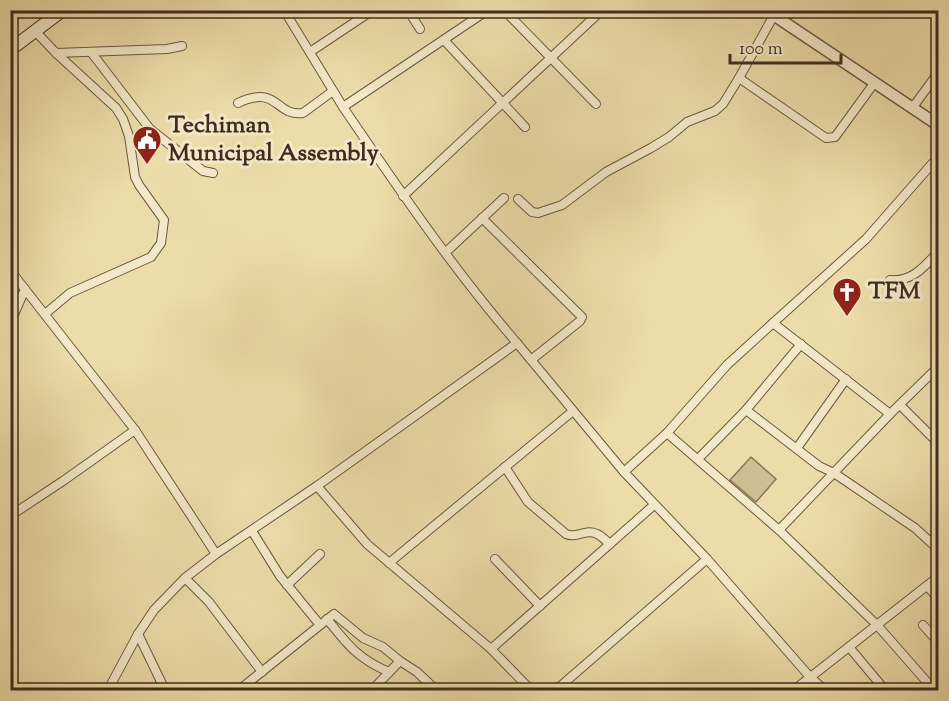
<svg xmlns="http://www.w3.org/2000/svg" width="949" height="701" font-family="'Sorts Mill Goudy',serif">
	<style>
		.green { fill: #cfbe92; stroke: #887559; stroke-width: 1.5 }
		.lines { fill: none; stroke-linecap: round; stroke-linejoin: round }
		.minor-casing { stroke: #6b5842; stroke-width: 10 }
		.tertiary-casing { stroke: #6b5842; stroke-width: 13 }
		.secondary-casing { stroke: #402c20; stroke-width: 14 }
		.minor { stroke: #f3e8c7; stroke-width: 8 }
		.tertiary { stroke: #f3e8c7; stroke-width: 10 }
		.secondary { stroke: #f3e8c7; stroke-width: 12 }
		.labels { text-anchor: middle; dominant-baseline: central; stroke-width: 6; stroke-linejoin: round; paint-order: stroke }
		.poi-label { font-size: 24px; font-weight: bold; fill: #402c20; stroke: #f3e8c7; text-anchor: start }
	</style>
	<rect width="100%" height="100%" fill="#ecdca9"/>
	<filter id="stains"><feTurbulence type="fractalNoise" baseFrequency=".00333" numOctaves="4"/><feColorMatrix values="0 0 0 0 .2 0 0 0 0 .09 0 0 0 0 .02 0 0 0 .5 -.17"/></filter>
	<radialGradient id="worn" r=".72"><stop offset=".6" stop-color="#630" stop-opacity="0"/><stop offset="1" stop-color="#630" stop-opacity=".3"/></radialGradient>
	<path class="green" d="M751 457 776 479 756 502 730 480Z"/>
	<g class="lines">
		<g class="minor-casing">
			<g id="minor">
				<path d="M284 10 343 107"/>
				<path d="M408 10 420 29"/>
				<path d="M488 10 343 107C398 188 453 269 517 343"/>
				<path d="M504 10 596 104"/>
				<path d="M36 32 56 53 116 108 123 119 129 136 135 177 139 185 164 220 161 243 151 257 70 293 45 314"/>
				<path d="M444 40 525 127"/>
				<path d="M91 52 150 129 203 171 213 173"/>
				<path d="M310 52 373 10"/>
				<path d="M56 53 167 49 182 46"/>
				<path d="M739 78 826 138 835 137 875 82"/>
				<path d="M238 103C279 84 275 117 303 113L333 91"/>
				<path d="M913 107 938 73"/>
				<path d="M403 196 602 10"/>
				<path d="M518 199 532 212 538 213 562 205 606 172 651 148 669 137 687 122 715 111 723 104 739 78 774 15"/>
				<path d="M482 218 582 317 580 321 531 360"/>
				<path d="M446 252 504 198"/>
				<path d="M10 270 135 430 63 481 10 516"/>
				<path d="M890 280C912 282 924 267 938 252"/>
				<path d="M773 323 866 239 938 157"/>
				<path d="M10 324 25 289"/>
				<path d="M900 405 938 443"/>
				<path d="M746 410 819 466 834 473 915 528 938 549"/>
				<path d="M135 430 216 554"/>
				<path d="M667 433 779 530 877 625 934 690"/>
				<path d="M797 448 846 379"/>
				<path d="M698 459 746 410 801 344"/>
				<path d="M505 467 528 502 566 534C576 539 587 528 597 534 602 536 606 541 610 544"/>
				<path d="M624 472 667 433 727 365 773 323 890 414 938 367"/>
				<path d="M317 486 367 544 491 649 654 505"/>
				<path d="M779 530 890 414"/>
				<path d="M252 531 280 576 320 625"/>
				<path d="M495 559 540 606"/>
				<path d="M389 563 573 411"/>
				<path d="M185 578 209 602 262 672"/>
				<path d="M287 585 320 554"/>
				<path d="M927 586 938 598"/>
				<path d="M327 619C347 644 358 659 389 672"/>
				<path d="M923 625 938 642"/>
				<path d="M138 634 154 610 185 578 216 554 317 486 517 343 624 472 707 559 810 677 825 690"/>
				<path d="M849 647 885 690"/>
				<path d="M491 649 531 690"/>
				<path d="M108 690 138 634 165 690"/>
				<path d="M239 690 334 614 363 638 383 647 400 661"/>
				<path d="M372 690 400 661 417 672 436 690"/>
				<path d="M556 690 707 559"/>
				<path d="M794 690 938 577"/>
			</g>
		</g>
		<g class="tertiary-casing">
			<path id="tertiary" d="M766 10 938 125"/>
		</g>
		<g class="secondary-casing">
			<path id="secondary" d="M10 50 63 10"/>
		</g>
		<use href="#minor" class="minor"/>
		<use href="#tertiary" class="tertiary"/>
		<use href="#secondary" class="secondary"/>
	</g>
	<defs>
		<g id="civic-pin" transform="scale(1.5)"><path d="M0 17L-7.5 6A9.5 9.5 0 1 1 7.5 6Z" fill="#8f2418" stroke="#f3e8c7"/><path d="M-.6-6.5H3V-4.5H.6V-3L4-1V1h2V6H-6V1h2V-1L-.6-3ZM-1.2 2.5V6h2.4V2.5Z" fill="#fff"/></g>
		<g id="church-pin" transform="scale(1.5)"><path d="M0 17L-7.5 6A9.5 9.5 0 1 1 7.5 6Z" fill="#8f2418" stroke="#f3e8c7"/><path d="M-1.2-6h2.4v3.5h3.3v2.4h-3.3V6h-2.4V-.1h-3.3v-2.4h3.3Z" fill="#fff"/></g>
	</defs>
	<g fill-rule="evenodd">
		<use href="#civic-pin" x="147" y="140"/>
		<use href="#church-pin" x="847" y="292"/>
	</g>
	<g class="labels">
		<g class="poi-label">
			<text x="168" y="126">Techiman<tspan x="168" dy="28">Municipal Assembly</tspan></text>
			<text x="868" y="292">TFM</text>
		</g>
	</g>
	<rect width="949" height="701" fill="none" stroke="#ecdca9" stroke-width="36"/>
	<rect x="12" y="12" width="925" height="677" fill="none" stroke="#402c20" stroke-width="3"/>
	<rect x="18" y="18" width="913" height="665" fill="none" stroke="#402c20" stroke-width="1.5"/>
	<path d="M730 54v9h111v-9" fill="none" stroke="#402c20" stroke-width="3"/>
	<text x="739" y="54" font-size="18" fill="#402c20" stroke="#f3e8c7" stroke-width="4.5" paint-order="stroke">100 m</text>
	<rect width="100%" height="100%" filter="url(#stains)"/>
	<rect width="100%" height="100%" fill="url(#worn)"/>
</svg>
